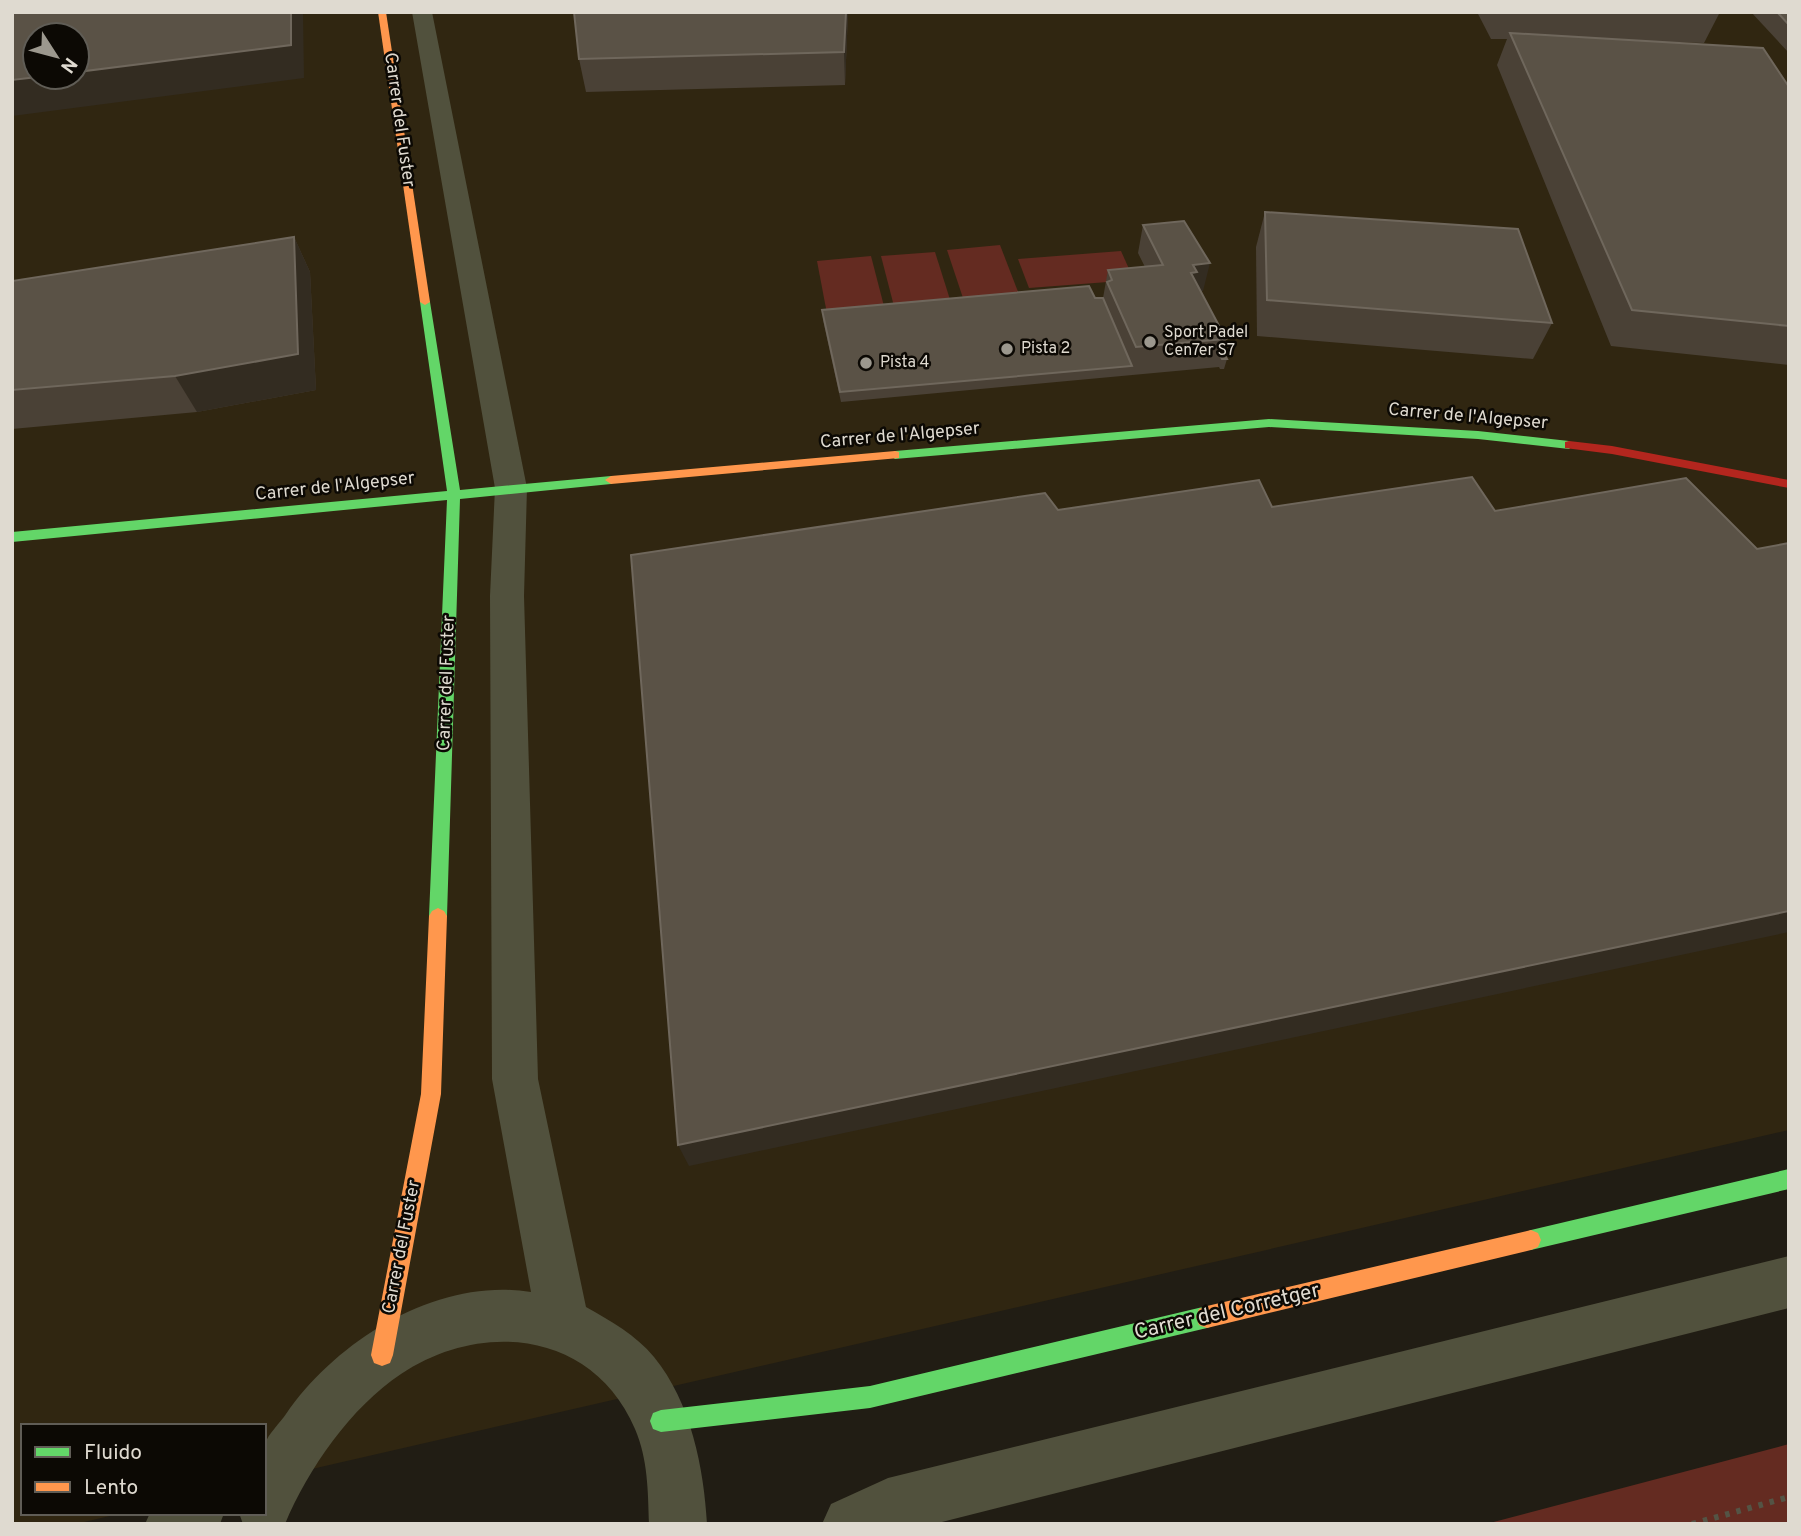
<svg xmlns="http://www.w3.org/2000/svg" width="1801" height="1536" font-family="Overpass,sans-serif">
	<style>
		.built { fill: #302611; fill-rule: evenodd }
		.green { fill: #642b21 }
		.lines { fill: none; stroke-linecap: round; stroke-linejoin: round }
		.path { stroke: #545445; stroke-width: 6; stroke-dasharray: 4.5 7; stroke-linecap: butt }
		.street { fill: #51513d; fill-rule: evenodd }
		.fast { fill: #63d668; fill-rule: evenodd }
		.slow { fill: #ff974d; fill-rule: evenodd }
		.jam { fill: #b3261e; fill-rule: evenodd }
		.wall { fill: #4a4136 }
		.shaded-wall { fill: #332c21 }
		.building { fill: #5a5246; stroke: #6f675c; stroke-width: 2 }
		.poi-dot { fill: #9c988e; stroke: #0c0904; stroke-width: 2.5 }
		.labels { text-anchor: middle; dominant-baseline: central; stroke-width: 5; stroke-linejoin: round; paint-order: stroke }
		.far-poi-label { font-size: 16px; fill: #dfdad0; stroke: #0c0904; text-anchor: start }
		.street-label { font-size: 18px; fill: #dfdad0; stroke: #0c0904 }
		.near-street-label { font-size: 21px; fill: #dfdad0; stroke: #0c0904 }
	</style>
	<rect width="100%" height="100%" fill="#211d14"/>
	<path class="built" d="M12 12H1789V1130L264 1480V1426H23V1513H122L76 1524H12ZM35 35H77V77H35Z"/>
	<g class="green">
		<path d="M1000 245 1022 302 966 307 947 250Z"/>
		<path d="M1121 251 1134 280 1029 288 1018 259Z"/>
		<path d="M935 252 953 309 896 314 881 256Z"/>
		<path d="M871 256 886 314 828 319 817 261Z"/>
		<path d="M1789 1444V1524H1486Z"/>
	</g>
	<g class="lines">
		<path class="path" d="M1692 1524 1789 1497"/>
		<g class="street">
			<path d="M412 12H432L527 488 524 596 538 1079 586 1307C611 1321 636 1335 654 1357 691 1402 704 1469 707 1524H649C648 1492 648 1459 635 1429 594 1332 483 1319 401 1374 351 1407 308 1469 285 1524H243L239 1513H264C264 1498 260 1456 265 1444 268 1434 280 1423 286 1414 338 1339 438 1277 531 1292L492 1079 490 596 495 488Z"/>
			<path d="M1789 1256V1308L934 1524H822L831 1504 888 1478Z"/>
			<path d="M150 1513H224L220 1524H145Z"/>
		</g>
		<g class="fast">
			<path d="M425 299 430 302 460 490 611 476 617 480 611 484 460 499 447 916 444 921 438 924 432 921 429 916 447 500 12 542V532L447 491 420 302Z"/>
			<path d="M1269 419 1478 431 1569 441 1575 445 1569 449 1478 439 1269 427 895 459 889 455 895 451Z"/>
			<path d="M1789 1169V1189L1531 1250 1524 1247 1521 1240 1524 1233 1531 1230Z"/>
			<path d="M1207 1306 1215 1309 1218 1317 1215 1325 1207 1328 870 1408 661 1432 653 1429 650 1421 653 1413 661 1410 870 1386Z"/>
		</g>
		<g class="slow">
			<path d="M378 12H386L430 302 425 305 420 302Z"/>
			<path d="M895 451 899 452V458L611 484 605 480 611 476Z"/>
			<path d="M438 908 444 911 447 916 441 1094 393 1355 390 1363 382 1366 374 1363 371 1355 421 1094 429 916 432 911Z"/>
			<path d="M1531 1230 1538 1233 1541 1240 1538 1247 1531 1250 1207 1328 1199 1325 1196 1317 1199 1309 1207 1306Z"/>
		</g>
		<path class="jam" d="M1569 441 1612 446 1789 480V488L1612 454 1565 448V442Z"/>
	</g>
	<g class="wall">
		<path d="M848 12 845 85 586 92 579 59Z"/>
		<path d="M1477 12H1720L1704 43 1664 42 1789 87V365L1611 346 1497 65 1507 39H1491Z"/>
		<path d="M1751 12H1789V53Z"/>
		<path d="M1265 212 1552 323 1533 359 1257 336 1256 247Z"/>
		<path d="M1143 225 1203 291H1201L1226 339 1223 351 1227 359 1224 369H1220L1219 367 841 402 823 320 822 310 1103 298 1108 270 1145 267 1138 253Z"/>
		<path d="M294 237 310 272 316 390 197 412 12 429V281Z"/>
	</g>
	<g class="shaded-wall">
		<path d="M291 12H303L304 78 12 116V80L38 77H77V72Z"/>
		<path d="M846 12H848L845 85 844 52Z"/>
		<path d="M294 237 310 272 316 390 197 412 175 376Z"/>
		<path d="M1210 263 1203 291 1188 293 1193 265Z"/>
		<path d="M1789 911V932L689 1166 678 1145Z"/>
	</g>
	<g class="building">
		<path d="M12 12H291V45L77 72V35H35V77H38L12 80Z"/>
		<path d="M574 12H846L844 52 579 59Z"/>
		<path d="M1777 12H1789V25Z"/>
		<path d="M1510 33 1763 48 1789 87V326L1632 310Z"/>
		<path d="M1265 212 1518 229 1552 323 1267 300Z"/>
		<path d="M1184 221 1210 263 1193 265 1197 272 1191 273 1226 339 1136 347 1107 282 1112 280 1108 270 1163 265 1143 225Z"/>
		<path d="M294 237 298 354 175 376 12 390V281Z"/>
		<path d="M1089 286 1095 298H1103L1132 366 840 392 822 310Z"/>
		<path d="M1223 351 1227 359H1222L1221 357Z"/>
		<path d="M1472 477 1495 511 1686 478 1757 549 1789 543V911L678 1145 631 555 1045 493 1058 510 1259 480 1272 507Z"/>
	</g>
	<g class="poi-dot">
		<circle cx="1150" cy="342" r="7"/>
		<circle cx="1007" cy="349" r="7"/>
		<circle cx="866" cy="363" r="7"/>
	</g>
	<g class="labels">
		<g class="far-poi-label">
			<text x="1164" y="333">Sport Padel<tspan x="1164" dy="18">Cen7er S7</tspan></text>
			<text x="1021" y="349">Pista 2</text>
			<text x="880" y="363">Pista 4</text>
		</g>
		<g class="street-label">
			<text transform="translate(399 120) rotate(82)">Carrer del Fuster</text>
			<text transform="translate(1468 417) rotate(5)">Carrer de l'Algepser</text>
			<text transform="translate(900 436) rotate(-5)">Carrer de l'Algepser</text>
			<text transform="translate(335 487) rotate(-6)">Carrer de l'Algepser</text>
			<text transform="translate(447 683) rotate(-88)">Carrer del Fuster</text>
			<text transform="translate(402 1247) rotate(-79)">Carrer del Fuster</text>
		</g>
		<g class="near-street-label">
			<text transform="translate(1227 1312) rotate(-13)">Carrer del Corretger</text>
		</g>
	</g>
	<rect width="1801" height="1536" fill="none" stroke="#dfdad0" stroke-width="28"/>
	<rect x="21" y="1424" width="245" height="91" fill="#0c0904" stroke="#605d56" stroke-width="2"/>
	<rect x="35" y="1447" width="35" height="10" fill="#63d668" stroke="#605d56" stroke-width="2"/>
	<text x="84" y="1459" font-size="21" fill="#dfdad0">Fluido</text>
	<rect x="35" y="1482" width="35" height="10" fill="#ff974d" stroke="#605d56" stroke-width="2"/>
	<text x="84" y="1494" font-size="21" fill="#dfdad0">Lento</text>
	<g transform="translate(56 56) rotate(126)"><circle r="33" fill="#0c0904" stroke="#605d56" stroke-width="2"/>
	<path d="M0-5L12 26L0 18L-12 26Z" fill="#9c988e"/>
	<text y="-10" font-size="19" font-weight="bold" text-anchor="middle" fill="#dfdad0">N</text>
	</g>
</svg>
